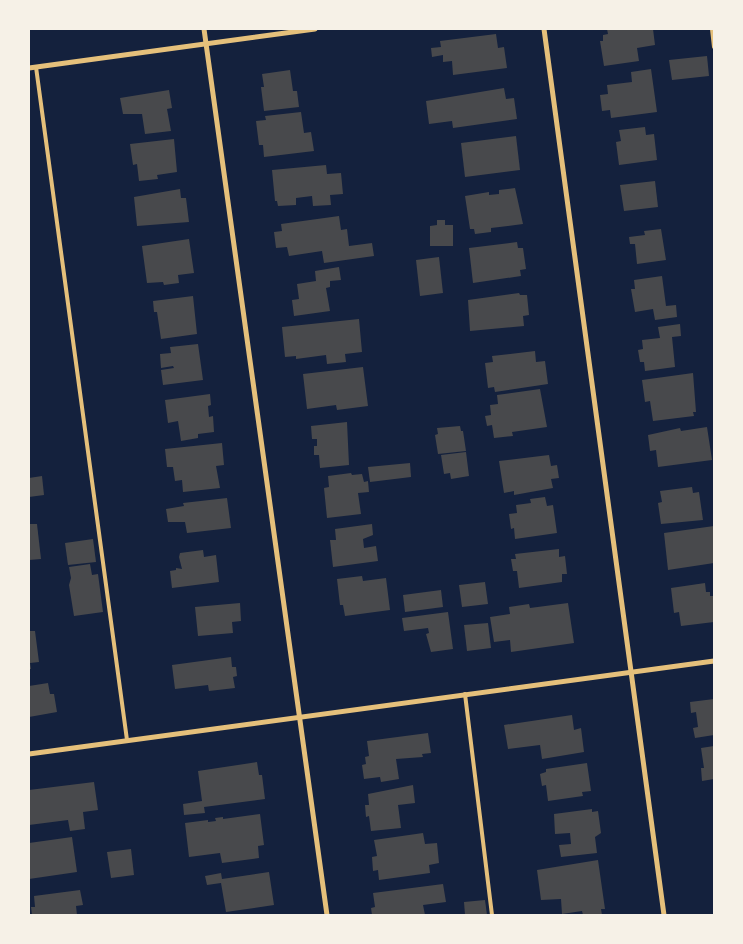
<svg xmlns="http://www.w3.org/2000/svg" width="743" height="944" font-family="Manrope,sans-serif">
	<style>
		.building { fill: #48494c }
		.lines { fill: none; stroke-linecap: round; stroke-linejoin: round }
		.service { stroke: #e5c07b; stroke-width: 4 }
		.minor { stroke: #e5c07b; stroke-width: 5 }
	</style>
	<rect width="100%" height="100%" fill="#14213d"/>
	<g class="building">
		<path d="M607 29H653L655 45 637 48 639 61 604 66 600 41H603V35L608 34Z"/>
		<path d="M496 34 498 48 504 47 507 68 453 75 452 61 443 62V55L432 57 431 48 441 47 440 41Z"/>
		<path d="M707 56 709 76 672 80 669 60Z"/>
		<path d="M651 69 657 112 611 118 610 110 602 111 600 95 608 94 607 85 632 82 631 72Z"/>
		<path d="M290 70 293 91H297L299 107 264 111 261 87H264L262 74Z"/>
		<path d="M504 88 506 99 514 98 517 119 453 128 452 121 429 124 426 101Z"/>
		<path d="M169 90 172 108 167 109 171 131 145 134 142 114H123L120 98Z"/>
		<path d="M301 112 304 133 311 132 314 151 264 157 263 145H259L256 121 266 120 265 116Z"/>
		<path d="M645 127 646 135 654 134 657 160 619 165 616 142 621 141 619 130Z"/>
		<path d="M516 136 520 170 465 177 461 143Z"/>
		<path d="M174 139 177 172 157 175 158 179 139 181 137 164 133 165 130 144Z"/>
		<path d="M326 165 327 174 341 173 343 194 330 195 331 205 313 206 312 196 296 198V205L278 206 277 201H275L272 170Z"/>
		<path d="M655 181 658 207 624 211 620 185Z"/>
		<path d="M515 188 523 224 491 228V232L475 234 474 229H470L465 196 489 192V195L499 194V190Z"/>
		<path d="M180 189 181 198H186L189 222 137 226 134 197Z"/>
		<path d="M339 216 341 230 347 229 349 246 372 243 374 256 324 263 322 251 289 256 287 247 276 248 274 232 282 231 281 224Z"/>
		<path d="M437 220H445V225H453V246H430V226L437 225Z"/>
		<path d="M661 229 666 260 637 264 635 244H630L629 237 645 235 644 231Z"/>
		<path d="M189 239 194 273 178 275 179 283 164 285 163 282 147 283 142 246Z"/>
		<path d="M517 242 518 248H523L526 269 520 270 521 276 473 283 469 248Z"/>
		<path d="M439 257 443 293 420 296 416 260Z"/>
		<path d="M339 267 341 280 330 281V287L326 288 330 311 294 316 292 300 299 299 297 284 316 281 315 271Z"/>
		<path d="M662 276 666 306 676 305 677 317 655 320 653 309 635 312 631 289H635L634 280Z"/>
		<path d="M519 293 520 295H527L529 315 523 316 524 326 470 331 468 300Z"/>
		<path d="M193 296 197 334 161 339 157 312H154L153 301Z"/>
		<path d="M359 319 362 352 345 354 346 362 327 364 326 355 296 359V356L285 357 282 327Z"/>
		<path d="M680 324 681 336 672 337 675 367 645 371 644 362H640L638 350 643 349 642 340 660 338 658 327Z"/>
		<path d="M198 344 203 380 163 385 161 370 174 368 173 366 161 368 160 354 171 353 170 347Z"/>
		<path d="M535 351 536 362 545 361 548 384 495 392 494 387 488 388 485 363 493 362 492 356Z"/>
		<path d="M363 367 368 406 337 410 336 405 307 409 303 374Z"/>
		<path d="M693 373 696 412H693L694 416 653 421 650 401 645 402 642 380Z"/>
		<path d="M540 389 547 427 512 432 513 436 494 438 492 425 487 426 485 416 491 415 490 405 498 404 497 395Z"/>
		<path d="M210 394 211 405 208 406 209 417 213 416 214 432 198 434V438L181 441 178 421 168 423 165 400Z"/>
		<path d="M347 422 349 465 320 468 319 455H314V446H317V439H312L311 426Z"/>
		<path d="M460 426 461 431H463L466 451 438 454 435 435 438 434 437 428Z"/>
		<path d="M707 427 712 460 658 467 656 450 650 451 648 435 680 428 681 431Z"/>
		<path d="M222 443 224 465 216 466 220 488 183 492 182 480 175 481 173 467H167L165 449Z"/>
		<path d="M466 452 469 476 451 479 450 473 444 474 441 455Z"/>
		<path d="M549 455 551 466 557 465 559 478 551 479 553 488 514 495V491L504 493 499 461Z"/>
		<path d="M410 463 411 477 370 482 368 467Z"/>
		<path d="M351 473 352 475 362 474 364 482 368 481 369 492 358 493 361 514 327 518 324 488 329 487 328 476Z"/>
		<path d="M42 476 44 495 29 497V478Z"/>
		<path d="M692 487 693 493 699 492 703 520 661 524 658 503 662 502 660 491Z"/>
		<path d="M545 497 547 506 553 505 557 533 515 539 514 528 511 529 509 514 517 513 516 505 531 503 530 499Z"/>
		<path d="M227 498 231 528 187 533 185 522H168L166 509 184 506 183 503Z"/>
		<path d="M29 524H37L41 559 29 560Z"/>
		<path d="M372 524 373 535 363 539 364 548 376 546 378 561 333 567 330 540H336L335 529Z"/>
		<path d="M714 526V563L668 570 664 533Z"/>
		<path d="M93 539 96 562 68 565 65 543Z"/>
		<path d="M559 549V557L565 556 567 574H562V582L519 588 517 571H513L511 559H516L515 554Z"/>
		<path d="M203 550 204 557 216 555 219 582 172 588 170 571 176 570V568L182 569 179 557 180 553Z"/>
		<path d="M90 564 92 575 98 574 103 612 74 616 69 585 71 578 69 567Z"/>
		<path d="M362 576 363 581 386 578 390 610 345 616 343 605H340L337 579Z"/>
		<path d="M485 582 488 604 462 607 459 585Z"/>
		<path d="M705 583 706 592H710V596H714V622L681 626 679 612 674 613 671 588Z"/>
		<path d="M441 590 443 607 405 612 403 595Z"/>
		<path d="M240 603 241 621 232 622 233 633 198 636 195 607Z"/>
		<path d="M568 603 574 643 511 652 510 640 494 642 490 617 510 614 509 607 529 604 530 608Z"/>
		<path d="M448 612 453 649 431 652 426 634 429 633 428 628 404 631 402 618Z"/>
		<path d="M488 623 491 648 467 651 464 625Z"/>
		<path d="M29 631H35L39 662 30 663 31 669H29Z"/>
		<path d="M231 657 232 667H236L237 676 233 677 235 688 209 691 208 685 175 689 172 665Z"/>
		<path d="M48 683 50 694H54L57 712 29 717V686Z"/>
		<path d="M714 699V735L695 738 693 728 698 727 696 712 691 713 690 702Z"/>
		<path d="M572 715 574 730 581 728 584 752 542 759 540 745 508 749 504 725Z"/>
		<path d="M428 733 431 753 422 754 423 757 396 759 399 779 381 782 380 777 364 779 362 765 366 764 365 757 369 756 367 741Z"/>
		<path d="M714 746V779L702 781 701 768H704L701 748Z"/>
		<path d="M257 762 259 775H262L265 799 204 807 205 813 184 815 183 804 202 801 198 771Z"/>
		<path d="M587 763 591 791 582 792 583 796 548 801 546 785 542 786 540 774 546 772V769Z"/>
		<path d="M94 782 98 810 83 812 85 829 70 831 68 820 29 825V790Z"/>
		<path d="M413 785 415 803 398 805 401 828 371 831 369 816 366 817 365 805H369L368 794Z"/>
		<path d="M592 809V812L598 811 601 833 595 837 597 853 561 857 559 845 571 844 570 833 555 834 554 814Z"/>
		<path d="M260 814 264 845 258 846 259 858 222 863 220 853 189 857 185 823 208 820V822L216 821 215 818 223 817V819Z"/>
		<path d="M423 833 425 844 437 843 439 863 429 865 430 873 379 880 378 870 373 871 372 857 377 856 374 840Z"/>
		<path d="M72 837 77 872 29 879V843Z"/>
		<path d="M131 849 134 875 111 878 107 852Z"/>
		<path d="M598 860 605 909H601L602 915H583L582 911 562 914 561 899 541 900 537 870Z"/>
		<path d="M269 872 274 905 226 912 221 883 207 885 205 876 221 873 222 879Z"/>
		<path d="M443 884 446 902 423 905 425 915H372L371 908 375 907 373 893Z"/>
		<path d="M80 890 83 905 76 906 77 915H32L31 907H35L34 896Z"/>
		<path d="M485 900 487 915H465L464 902Z"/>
	</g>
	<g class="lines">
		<g class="service">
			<path d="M712 29 714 47"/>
			<path d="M36 67 127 740"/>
			<path d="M465 694 492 915"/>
		</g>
		<g class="minor">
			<path d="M204 29 327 915"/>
			<path d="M544 29 664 915"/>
			<path d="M29 68 315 29"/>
			<path d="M29 754 714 661"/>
		</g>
	</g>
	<rect width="743" height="944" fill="none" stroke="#f6f1e7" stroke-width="60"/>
</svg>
